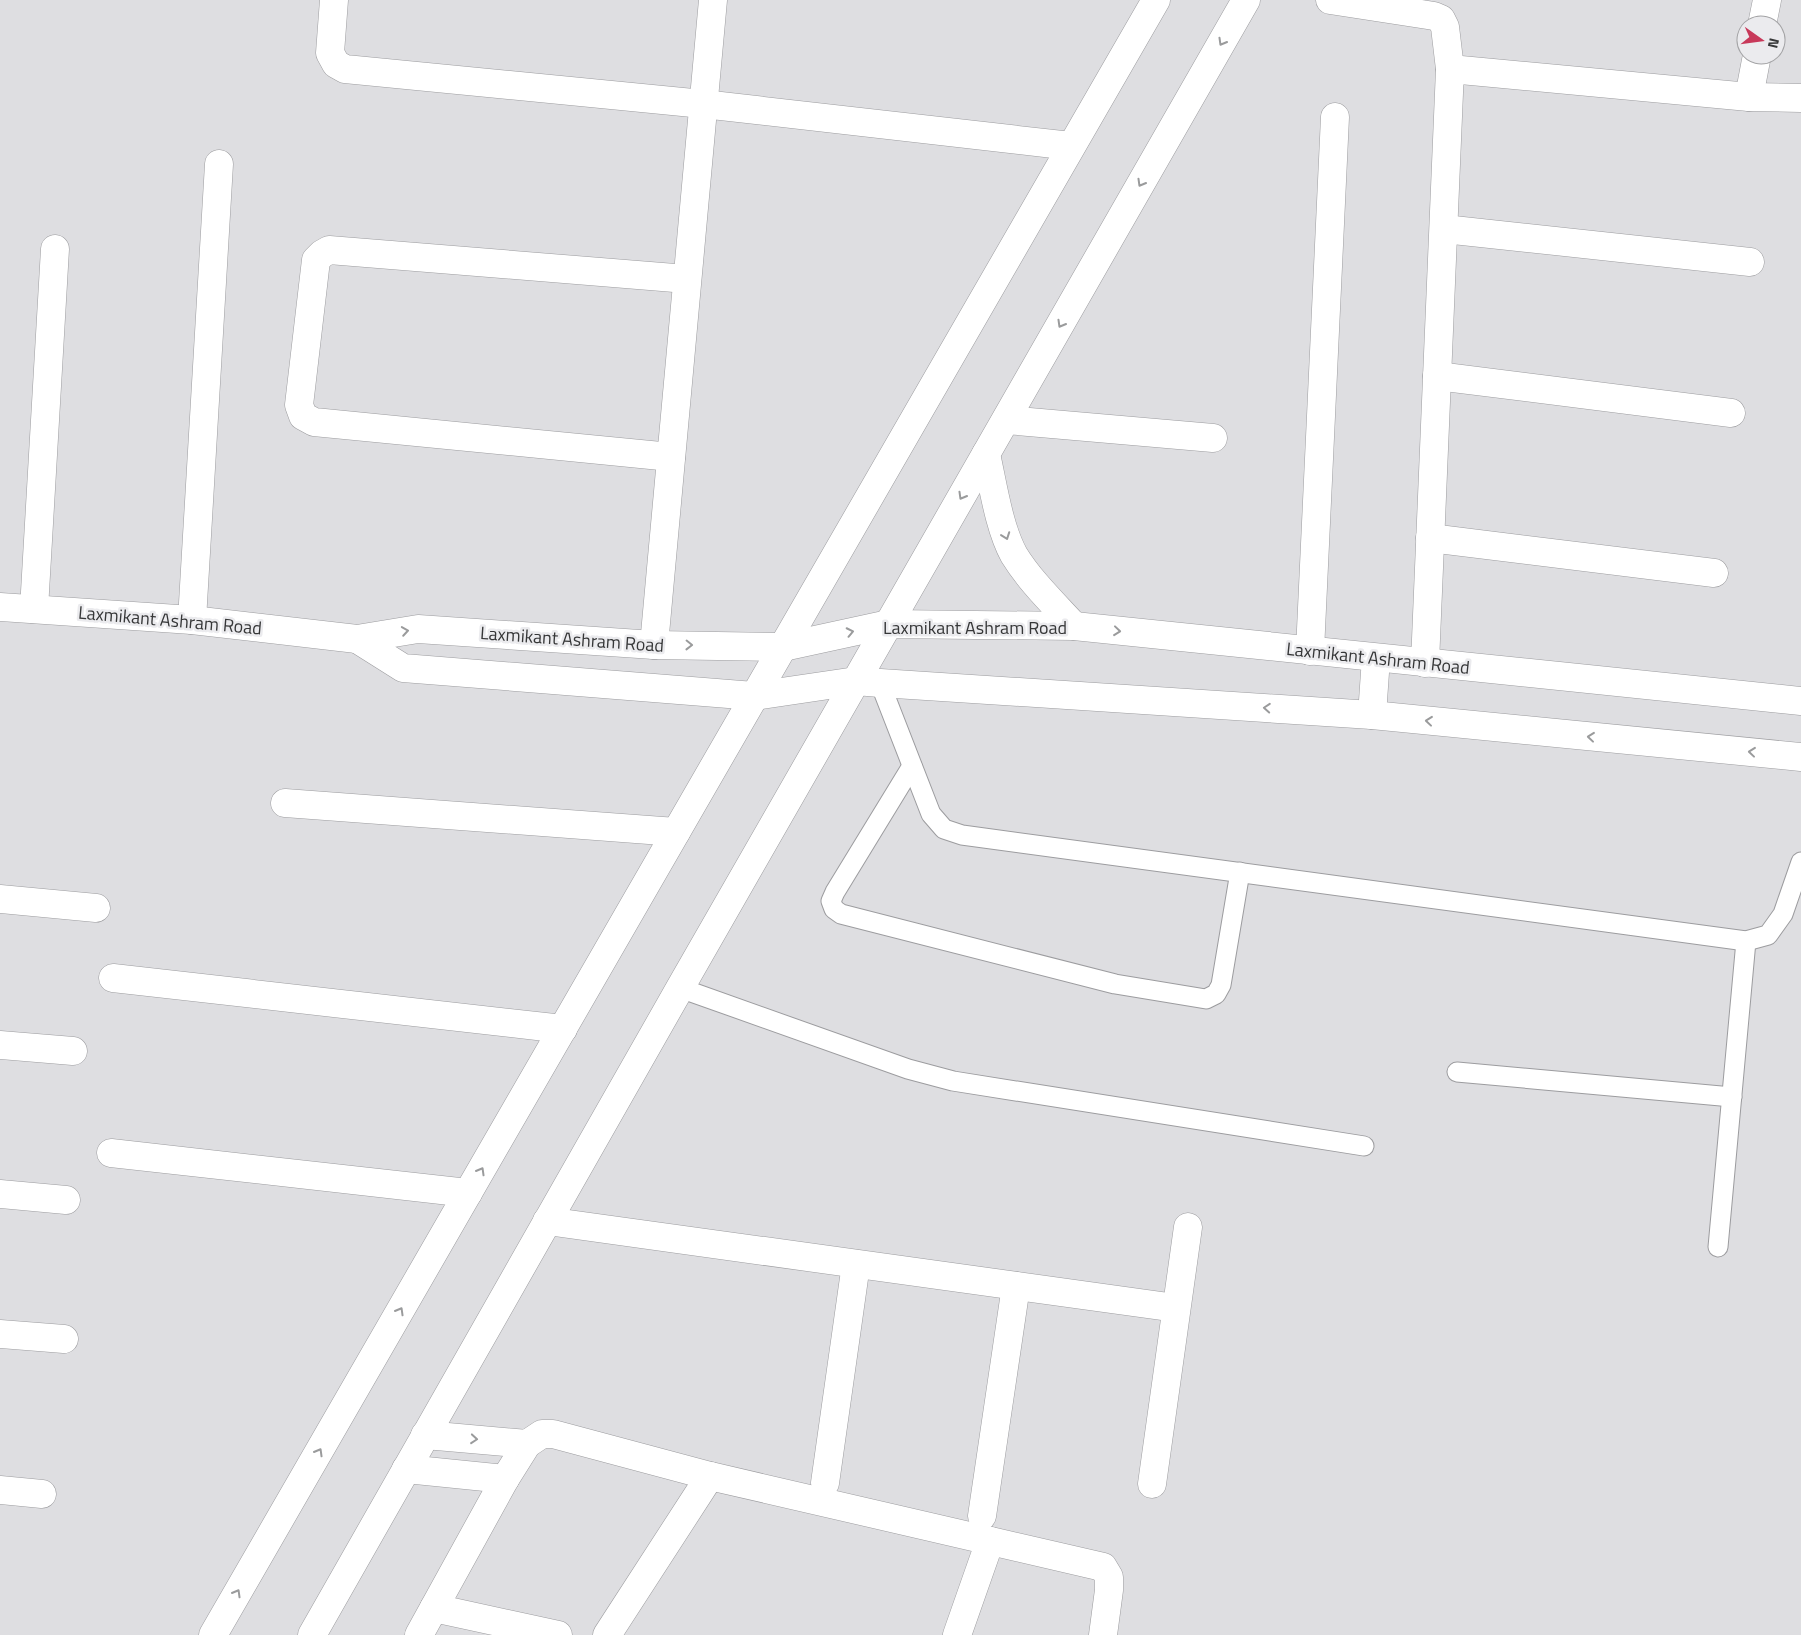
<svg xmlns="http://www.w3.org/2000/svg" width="1801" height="1635" font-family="'Titillium Web',sans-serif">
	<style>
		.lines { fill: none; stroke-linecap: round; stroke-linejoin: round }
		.service-casing { stroke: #9c9c9f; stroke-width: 21 }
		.minor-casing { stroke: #9c9c9f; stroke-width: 29 }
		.tertiary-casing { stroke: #9c9c9f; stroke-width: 29 }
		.secondary-casing { stroke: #9c9c9f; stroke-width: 29 }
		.service { stroke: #fff; stroke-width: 19 }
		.minor { stroke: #fff; stroke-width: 28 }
		.tertiary { stroke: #fff; stroke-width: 28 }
		.secondary { stroke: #fff; stroke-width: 28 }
		.oneway { stroke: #9a9b9c }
		.labels { text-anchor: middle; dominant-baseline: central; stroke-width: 5; stroke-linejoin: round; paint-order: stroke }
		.street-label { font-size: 18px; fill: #363738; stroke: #ebebee }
	</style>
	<rect width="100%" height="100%" fill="#dedee1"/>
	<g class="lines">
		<g class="service-casing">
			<g id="service">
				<path d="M880 683 931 814 944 829 962 835 1746 941 1768 935 1783 914 1801 862"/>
				<path d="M912 766 835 892 831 901 834 909 841 914 1115 984 1206 999 1216 994 1221 985 1240 872"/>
				<path d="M680 988 908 1069 953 1081 1364 1146"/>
				<path d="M1457 1072 1732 1097"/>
				<path d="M1718 1247 1746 941"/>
			</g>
		</g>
		<g class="minor-casing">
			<g id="minor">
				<path d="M334 0 330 53 336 64 345 69 703 104 1071 146"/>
				<path d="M1330 0 1434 16 1441 19 1445 27 1450 69"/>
				<path d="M1762 25 1767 0"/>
				<path d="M1749 97 1757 55"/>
				<path d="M1444 229 1750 262"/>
				<path d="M1437 376 1731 413"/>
				<path d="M1006 420 1213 438"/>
				<path d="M671 457 314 422 303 416 299 405 316 260 322 254 329 250 687 279"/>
				<path d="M1430 538 1714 573"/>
				<path d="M34 609 55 249"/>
				<path d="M192 620 219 164"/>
				<path d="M654 645 713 0"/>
				<path d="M1310 651 1335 117"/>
				<path d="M1425 663 1450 69 1749 97 1801 98"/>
				<path d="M285 803 676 832"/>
				<path d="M0 899 96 908"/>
				<path d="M113 978 563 1029"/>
				<path d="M0 1045 73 1051"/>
				<path d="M111 1153 468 1193"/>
				<path d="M0 1194 66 1200"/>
				<path d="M547 1221 1176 1308"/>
				<path d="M0 1334 64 1339"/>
				<path d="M425 1435 527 1444"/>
				<path d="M406 1469 505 1479"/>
				<path d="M825 1483 856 1264"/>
				<path d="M1152 1484 1188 1227"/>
				<path d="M0 1490 42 1494"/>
				<path d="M982 1516 1016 1286"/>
				<path d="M434 1608 558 1635"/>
				<path d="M419 1635 505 1479 527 1444 542 1434H553L710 1476 1103 1567 1109 1577V1590L1103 1635"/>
				<path d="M607 1635 710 1476"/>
				<path d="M957 1635 990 1541"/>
			</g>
		</g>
		<g class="tertiary-casing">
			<g id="tertiary">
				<path d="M0 607 192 620 357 639 418 629 654 645 783 647 889 624 1074 626 1801 701"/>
				<path d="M357 639 403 668 754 696 856 681 880 683 1372 715 1801 757"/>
				<path d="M1372 715 1376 658"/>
			</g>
		</g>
		<g class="secondary-casing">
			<g id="secondary">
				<path d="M986 454C993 485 999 528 1014 555 1030 581 1054 604 1074 626"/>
				<path d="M213 1635 1156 0"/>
				<path d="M312 1635 680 988 1246 0"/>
			</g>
		</g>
		<use href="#service" class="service"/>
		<use href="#minor" class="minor"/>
		<use href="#tertiary" class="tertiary"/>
		<use href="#secondary" class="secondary"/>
	</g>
	<defs><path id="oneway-chevron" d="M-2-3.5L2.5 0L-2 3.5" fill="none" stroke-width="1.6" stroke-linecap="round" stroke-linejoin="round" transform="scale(1.25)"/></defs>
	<g class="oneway">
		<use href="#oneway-chevron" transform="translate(1222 42) rotate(120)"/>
		<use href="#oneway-chevron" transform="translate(1141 183) rotate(120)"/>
		<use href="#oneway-chevron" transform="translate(1061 324) rotate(120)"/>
		<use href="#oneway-chevron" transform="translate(962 496) rotate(120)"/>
		<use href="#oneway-chevron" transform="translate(1006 536) rotate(70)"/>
		<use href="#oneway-chevron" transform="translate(405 631) rotate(-9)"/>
		<use href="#oneway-chevron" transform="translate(1117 631) rotate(6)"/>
		<use href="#oneway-chevron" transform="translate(850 632) rotate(-12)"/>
		<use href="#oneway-chevron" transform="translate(689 645) rotate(1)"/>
		<use href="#oneway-chevron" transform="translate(1267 708) rotate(-176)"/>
		<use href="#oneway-chevron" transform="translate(1429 721) rotate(-174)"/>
		<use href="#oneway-chevron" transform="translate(1591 737) rotate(-174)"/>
		<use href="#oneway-chevron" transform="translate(1752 752) rotate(-174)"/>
		<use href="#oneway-chevron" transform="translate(481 1171) rotate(-60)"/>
		<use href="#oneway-chevron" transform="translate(400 1311) rotate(-60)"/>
		<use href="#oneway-chevron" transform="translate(474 1439) rotate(5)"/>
		<use href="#oneway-chevron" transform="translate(319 1452) rotate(-60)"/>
		<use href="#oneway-chevron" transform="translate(237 1593) rotate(-60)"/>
	</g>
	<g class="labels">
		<g class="street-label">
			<text transform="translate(170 620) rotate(5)">Laxmikant Ashram Road</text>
			<text x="975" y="627">Laxmikant Ashram Road</text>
			<text transform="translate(572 639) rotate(4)">Laxmikant Ashram Road</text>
			<text transform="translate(1378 658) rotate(6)">Laxmikant Ashram Road</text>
		</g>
	</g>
	<g transform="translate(1761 40) rotate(104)"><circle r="24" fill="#ebebee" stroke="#a3a3a5"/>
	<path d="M0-4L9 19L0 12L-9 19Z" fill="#c8395a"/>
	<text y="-8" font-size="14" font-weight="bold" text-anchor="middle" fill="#363738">N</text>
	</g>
</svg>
